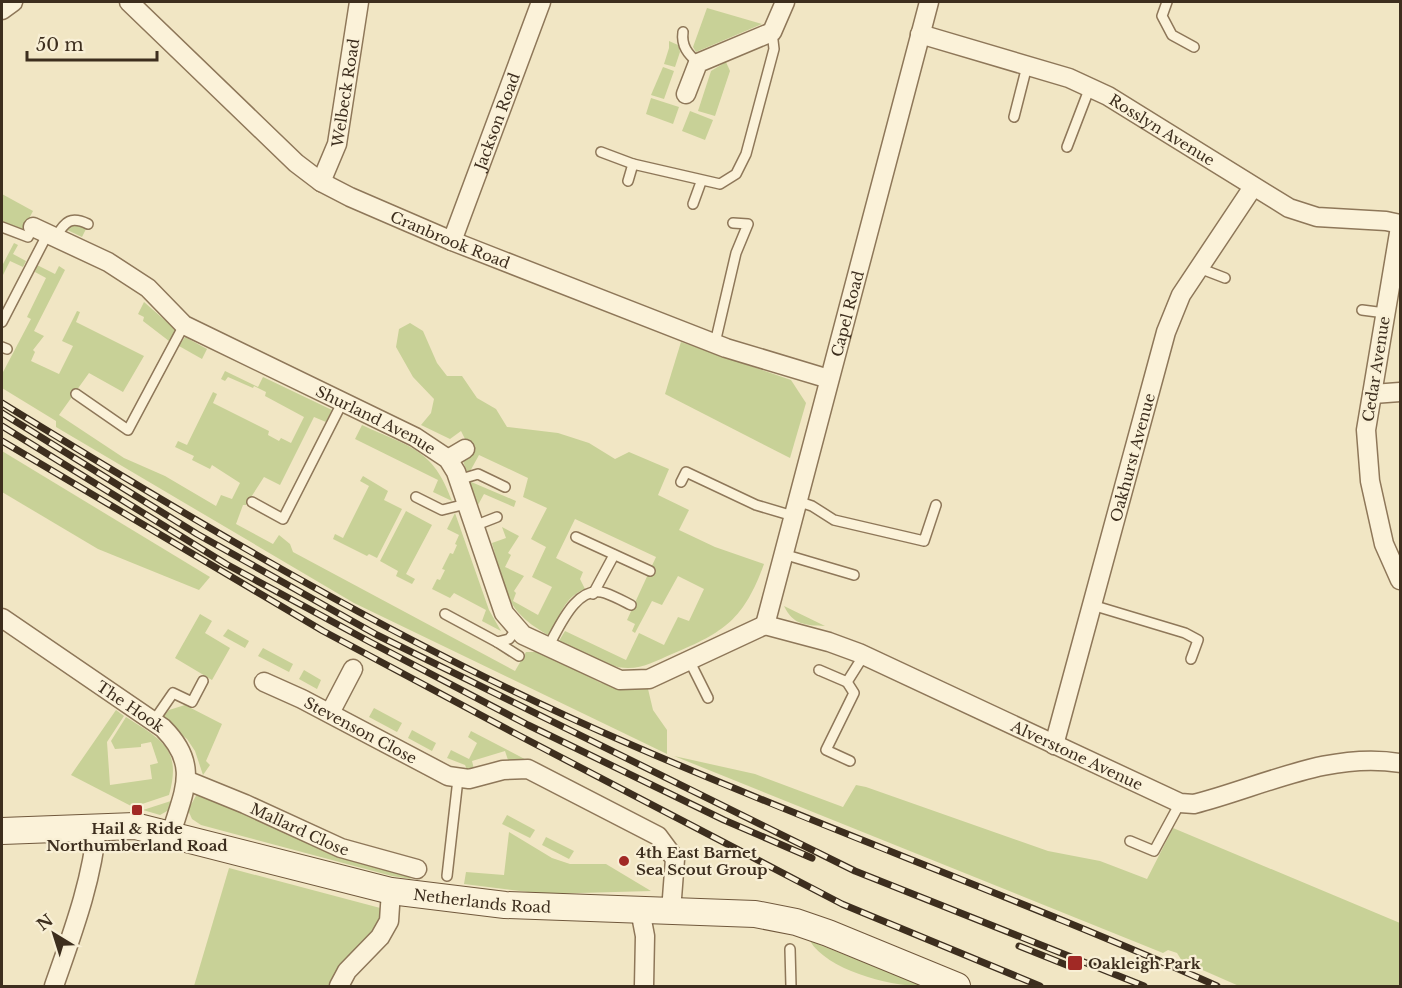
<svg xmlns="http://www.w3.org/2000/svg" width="1402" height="988" font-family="'Libre Baskerville',serif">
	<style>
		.green { fill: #c8d197 }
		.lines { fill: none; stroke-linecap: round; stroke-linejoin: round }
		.lane-casing { stroke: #8e7759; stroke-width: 12 }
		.street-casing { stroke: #8e7759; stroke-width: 21 }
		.secondary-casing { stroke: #70583c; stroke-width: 28 }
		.lane { stroke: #fbf2d9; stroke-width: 9 }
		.street { stroke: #fbf2d9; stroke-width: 18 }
		.secondary { stroke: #fbf2d9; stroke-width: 26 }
		.rail-casing { stroke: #3d2e1e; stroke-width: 7 }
		.rail { stroke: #f8efd5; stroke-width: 4.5; stroke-dasharray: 14; stroke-linecap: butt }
		.poi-dot { fill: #a12925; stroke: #f8efd5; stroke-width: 2 }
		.labels { text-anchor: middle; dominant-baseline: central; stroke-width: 4.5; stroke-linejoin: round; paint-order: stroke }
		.street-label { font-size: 15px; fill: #3d2e1e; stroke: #f8efd5 }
		.poi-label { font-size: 15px; font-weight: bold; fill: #3d2e1e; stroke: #f8efd5; text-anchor: start }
	</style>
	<rect width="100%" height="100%" fill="#f1e6c4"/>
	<g class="green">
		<path d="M707 8 762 24 696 52 693 47Z"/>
		<path d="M669 41 678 45 680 52 675 67 664 64 669 48Z"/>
		<path d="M726 62 730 71 715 116 698 111 711 71Z"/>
		<path d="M663 67 674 71 664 99 651 95Z"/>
		<path d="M651 98 679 107 673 124 646 114Z"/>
		<path d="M690 111 713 120 705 140 682 131Z"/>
		<path d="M2 194 33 211 23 230 2 221Z"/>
		<path d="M69 222 87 227 82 237 63 228Z"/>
		<path d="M14 243 18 245 13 254 26 261 23 267 10 261 2 277V266Z"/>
		<path d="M37 265 55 274 59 266 65 270 34 331 44 336 33 350 35 352 31 361 59 374 73 346 62 341 77 311 80 312 76 322 144 356 123 392 89 373 59 415 124 458 165 476 216 506 221 495 232 499 240 483 212 465 210 469 192 460 194 456 175 447 178 441 187 445 213 392 217 394 213 403 269 431 268 435 279 441 281 438 291 443 304 417 265 396 266 392 254 386 253 388 228 377 225 381 221 379 225 371 258 387 263 377 332 410 326 422 314 417 280 485 264 477 246 505H243L236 524 273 544 279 535 290 544 293 552 515 671 526 652H541L601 683 648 689 653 710 667 730V754L354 603 56 427V421L2 388V374L31 319 27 317 46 278 35 272Z"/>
		<path d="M144 302 176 330 169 341 143 321 144 317 138 314Z"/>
		<path d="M410 323 423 331 437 363 447 376H462L477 398 496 409 507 427 558 433 589 443 615 459 629 452 669 469 658 495 689 510 679 530 715 547 764 564C744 619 725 632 672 654 658 660 644 668 628 668 604 668 580 651 559 641L565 631 626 660 639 633 664 645 678 617 689 621 704 589 678 576 662 605 652 601 635 633 632 631 635 624 627 620 656 557 575 519 556 558 583 572 580 579 585 589C564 597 559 617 550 636 504 611 505 590 492 543L506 538 502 527 519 536 508 553 511 555 505 567 524 576 514 591 516 593 513 601 538 615 552 587 532 577 546 547 531 539 547 508 523 497 528 478 479 455 468 475 463 461 469 447 461 431 450 439 421 425 431 413 434 399 413 377 396 347 399 329Z"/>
		<path d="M185 337 207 349 202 359 179 346Z"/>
		<path d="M681 342 791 380 806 403 790 458 665 394Z"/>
		<path d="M362 425C409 447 433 448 452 501L433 492 438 480 355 439Z"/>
		<path d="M2 451 210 577 199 590 98 549 2 492Z"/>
		<path d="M363 476 388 491 384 500 402 509 377 558 369 554 367 556 333 539 335 534 343 538 369 486 360 481Z"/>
		<path d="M469 481 516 501 514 507 484 494 478 505Z"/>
		<path d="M406 511 432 525 406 574 415 579 412 584 396 576 398 571 380 561Z"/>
		<path d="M455 513 489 610 501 631 482 621 486 610 454 593 450 598 432 589 437 579 440 580 445 570 442 569 450 553 453 554 457 545 455 544 459 535 447 529Z"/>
		<path d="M784 606 825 626C805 625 793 625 784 606Z"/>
		<path d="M200 614 212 621 205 633 230 648 212 680 175 658Z"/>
		<path d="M228 629 249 641 245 648 223 636Z"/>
		<path d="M263 648 293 664 289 672 258 656Z"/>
		<path d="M304 670 321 680 317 689 299 679Z"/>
		<path d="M185 705 222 724 206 761 210 765 203 775 195 751 187 739 162 718 169 710Z"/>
		<path d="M374 708 402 723 397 732 369 717Z"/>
		<path d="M116 710 124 716 107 742 110 785 152 779 150 765 158 763 151 742 141 744V747L115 749 111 741 126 717C162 740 182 749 169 795L133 807 71 775Z"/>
		<path d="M412 730 436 743 432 751 408 738Z"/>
		<path d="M471 731 538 766 509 763 505 751 472 761 475 773 469 774 465 765 447 758 451 750 469 759 477 743 468 737Z"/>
		<path d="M674 756 755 774 843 807 856 785 866 787 1048 851 1100 861 1147 879 1173 828 1400 923V986H1239L1182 961 1177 953 1168 950 1163 953Z"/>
		<path d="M197 794 405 872 411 879 392 876 201 825 192 819 188 810Z"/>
		<path d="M174 800 169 810 160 815 143 810Z"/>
		<path d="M507 815 535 830 530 838 502 824Z"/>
		<path d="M509 832 552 858 570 864H606L651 891 544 894 464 884 466 872 504 875Z"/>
		<path d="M546 837 574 851 569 859 542 845Z"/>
		<path d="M229 868 384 909 382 920 331 986H194Z"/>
		<path d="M810 941 923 986C891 987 827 970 810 941Z"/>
	</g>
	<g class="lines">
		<g class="lane-casing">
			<g id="lane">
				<path d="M1167 2 1162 16 1172 35 1194 47"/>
				<path d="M683 32C681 46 688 54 698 63"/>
				<path d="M1014 117 1027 66"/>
				<path d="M1067 147 1090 87"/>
				<path d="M601 152 633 164"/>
				<path d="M628 181 633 164 720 184 736 174 746 154 774 49 772 32"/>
				<path d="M693 204 701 182"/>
				<path d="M2 227 28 237 33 227"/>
				<path d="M56 237C65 221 71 216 88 224"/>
				<path d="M1199 268 1225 278"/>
				<path d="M1362 310 1385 313"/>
				<path d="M2 322 48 233"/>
				<path d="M715 343 736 253 748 224 733 223"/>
				<path d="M2 347 7 349"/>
				<path d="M76 394 128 430 184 325"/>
				<path d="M458 480 478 474 505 487"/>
				<path d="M681 482 686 472 756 505 793 516"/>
				<path d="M416 497 442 510 466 504"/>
				<path d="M797 501 812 506 834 520 924 541 936 505"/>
				<path d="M252 502 283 519 343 401"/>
				<path d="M474 526 497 517"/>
				<path d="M576 537 650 571"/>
				<path d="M783 554 854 575"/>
				<path d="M593 594 614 555"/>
				<path d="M1092 605 1185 633 1198 640 1191 659"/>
				<path d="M445 614 497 642 509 639 517 629"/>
				<path d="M497 642 519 656"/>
				<path d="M548 647C559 628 576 584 605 593 614 596 623 601 631 605"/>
				<path d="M690 662 708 698"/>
				<path d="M819 670 847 682"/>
				<path d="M153 722 173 693 192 702 203 681"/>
				<path d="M850 761 826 750 854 693 847 682 864 655"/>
				<path d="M1130 841 1154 851 1180 803"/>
				<path d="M447 876 458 779"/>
				<path d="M790 949 791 986"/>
			</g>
		</g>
		<g class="street-casing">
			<g id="street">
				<path id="s1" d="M129 2 296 163 321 182 350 197 452 241 726 348 829 379"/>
				<path d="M2 10 13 2"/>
				<path id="s2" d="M920 34 1069 78 1108 96 1289 208 1317 217 1386 221 1400 224"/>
				<path d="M686 94 698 63 772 32 785 2"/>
				<path id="s3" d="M321 182 337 144 359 2"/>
				<path id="s4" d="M33 227 108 262 148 288 184 325 415 437 448 459 456 472 504 613 523 635 620 680 649 679 765 625"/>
				<path d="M1400 227 1366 430 1370 481 1384 544 1400 580"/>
				<path id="s5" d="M452 241 541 2"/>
				<path d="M1373 394 1400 392"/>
				<path d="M448 459 465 449"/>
				<path id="s6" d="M2 618 163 728C200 765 184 790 171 834"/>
				<path id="s7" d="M765 625 829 642 859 653 1180 803 1194 804C1261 787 1329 751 1400 763"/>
				<path id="s8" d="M765 625 929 2"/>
				<path id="s9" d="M264 682 302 699 448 776 469 779 503 770 528 769 658 836 675 859 671 911"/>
				<path d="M330 713 353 669"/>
				<path id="s10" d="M1054 745 1166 332 1181 295 1253 187"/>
				<path id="s11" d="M186 780 245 804 341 848 417 869"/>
				<path d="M640 910 645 936 644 986"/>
				<path d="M54 986C72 934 92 882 97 826"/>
				<path d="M339 986 347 971 380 937 389 921 391 891"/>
			</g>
		</g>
		<g class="secondary-casing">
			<g id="secondary">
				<path id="s12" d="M2 831 135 826 391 891 505 905 755 914 796 922 828 933 957 986"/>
			</g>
		</g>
		<use href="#lane" class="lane"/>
		<use href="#street" class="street"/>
		<use href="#secondary" class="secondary"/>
		<g class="rail-casing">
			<g id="rail">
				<path d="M2 403C204 527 409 649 627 743 822 828 1023 900 1217 986"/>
				<path d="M2 413 197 534 377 635 855 871 1144 986"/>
				<path d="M2 426 226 564 370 642 528 725 724 820 812 858"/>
				<path d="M2 441 323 631 518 735 842 904 1040 986"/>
				<path d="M1019 946 1069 966"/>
			</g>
		</g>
		<use href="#rail" class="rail"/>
	</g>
	<g class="poi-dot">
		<rect x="131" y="804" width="12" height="12" rx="3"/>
		<circle cx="624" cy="861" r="6"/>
		<rect x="1067" y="955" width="16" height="16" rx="3"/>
	</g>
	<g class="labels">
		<g class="street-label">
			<text stroke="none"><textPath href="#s3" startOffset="93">Welbeck Road</textPath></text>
			<text stroke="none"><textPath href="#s5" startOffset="128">Jackson Road</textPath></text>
			<text stroke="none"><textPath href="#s2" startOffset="262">Rosslyn Avenue</textPath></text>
			<text stroke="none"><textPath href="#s1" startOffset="405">Cranbrook Road</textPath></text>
			<text stroke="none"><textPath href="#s8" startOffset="322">Capel Road</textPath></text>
			<text transform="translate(1376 369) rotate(-81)">Cedar Avenue</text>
			<text stroke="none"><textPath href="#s4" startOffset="396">Shurland Avenue</textPath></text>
			<text stroke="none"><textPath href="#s10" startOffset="298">Oakhurst Avenue</textPath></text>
			<text stroke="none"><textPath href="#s6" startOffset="156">The Hook</textPath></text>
			<text stroke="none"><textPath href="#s9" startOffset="108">Stevenson Close</textPath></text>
			<text stroke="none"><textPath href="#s7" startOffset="339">Alverstone Avenue</textPath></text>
			<text stroke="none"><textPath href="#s11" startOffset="124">Mallard Close</textPath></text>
			<text stroke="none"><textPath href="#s12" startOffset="489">Netherlands Road</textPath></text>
		</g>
		<g class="poi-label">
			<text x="137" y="828" text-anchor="middle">Hail &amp; Ride<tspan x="137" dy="17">Northumberland Road</tspan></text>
			<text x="636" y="852">4th East Barnet<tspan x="636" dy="17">Sea Scout Group</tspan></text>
			<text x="1088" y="963">Oakleigh Park</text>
		</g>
	</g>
	<rect width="1402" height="988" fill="none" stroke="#3d2e1e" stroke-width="6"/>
	<g transform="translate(54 934) rotate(322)" stroke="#f8efd5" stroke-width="4.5" paint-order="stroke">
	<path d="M0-4.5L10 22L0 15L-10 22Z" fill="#3d2e1e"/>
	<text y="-9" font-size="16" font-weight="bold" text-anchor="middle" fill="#3d2e1e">N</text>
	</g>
	<path d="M27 51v9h130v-9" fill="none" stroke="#3d2e1e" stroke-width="3"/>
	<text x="36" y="51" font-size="18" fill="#3d2e1e" stroke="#f8efd5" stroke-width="4.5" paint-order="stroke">50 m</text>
</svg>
